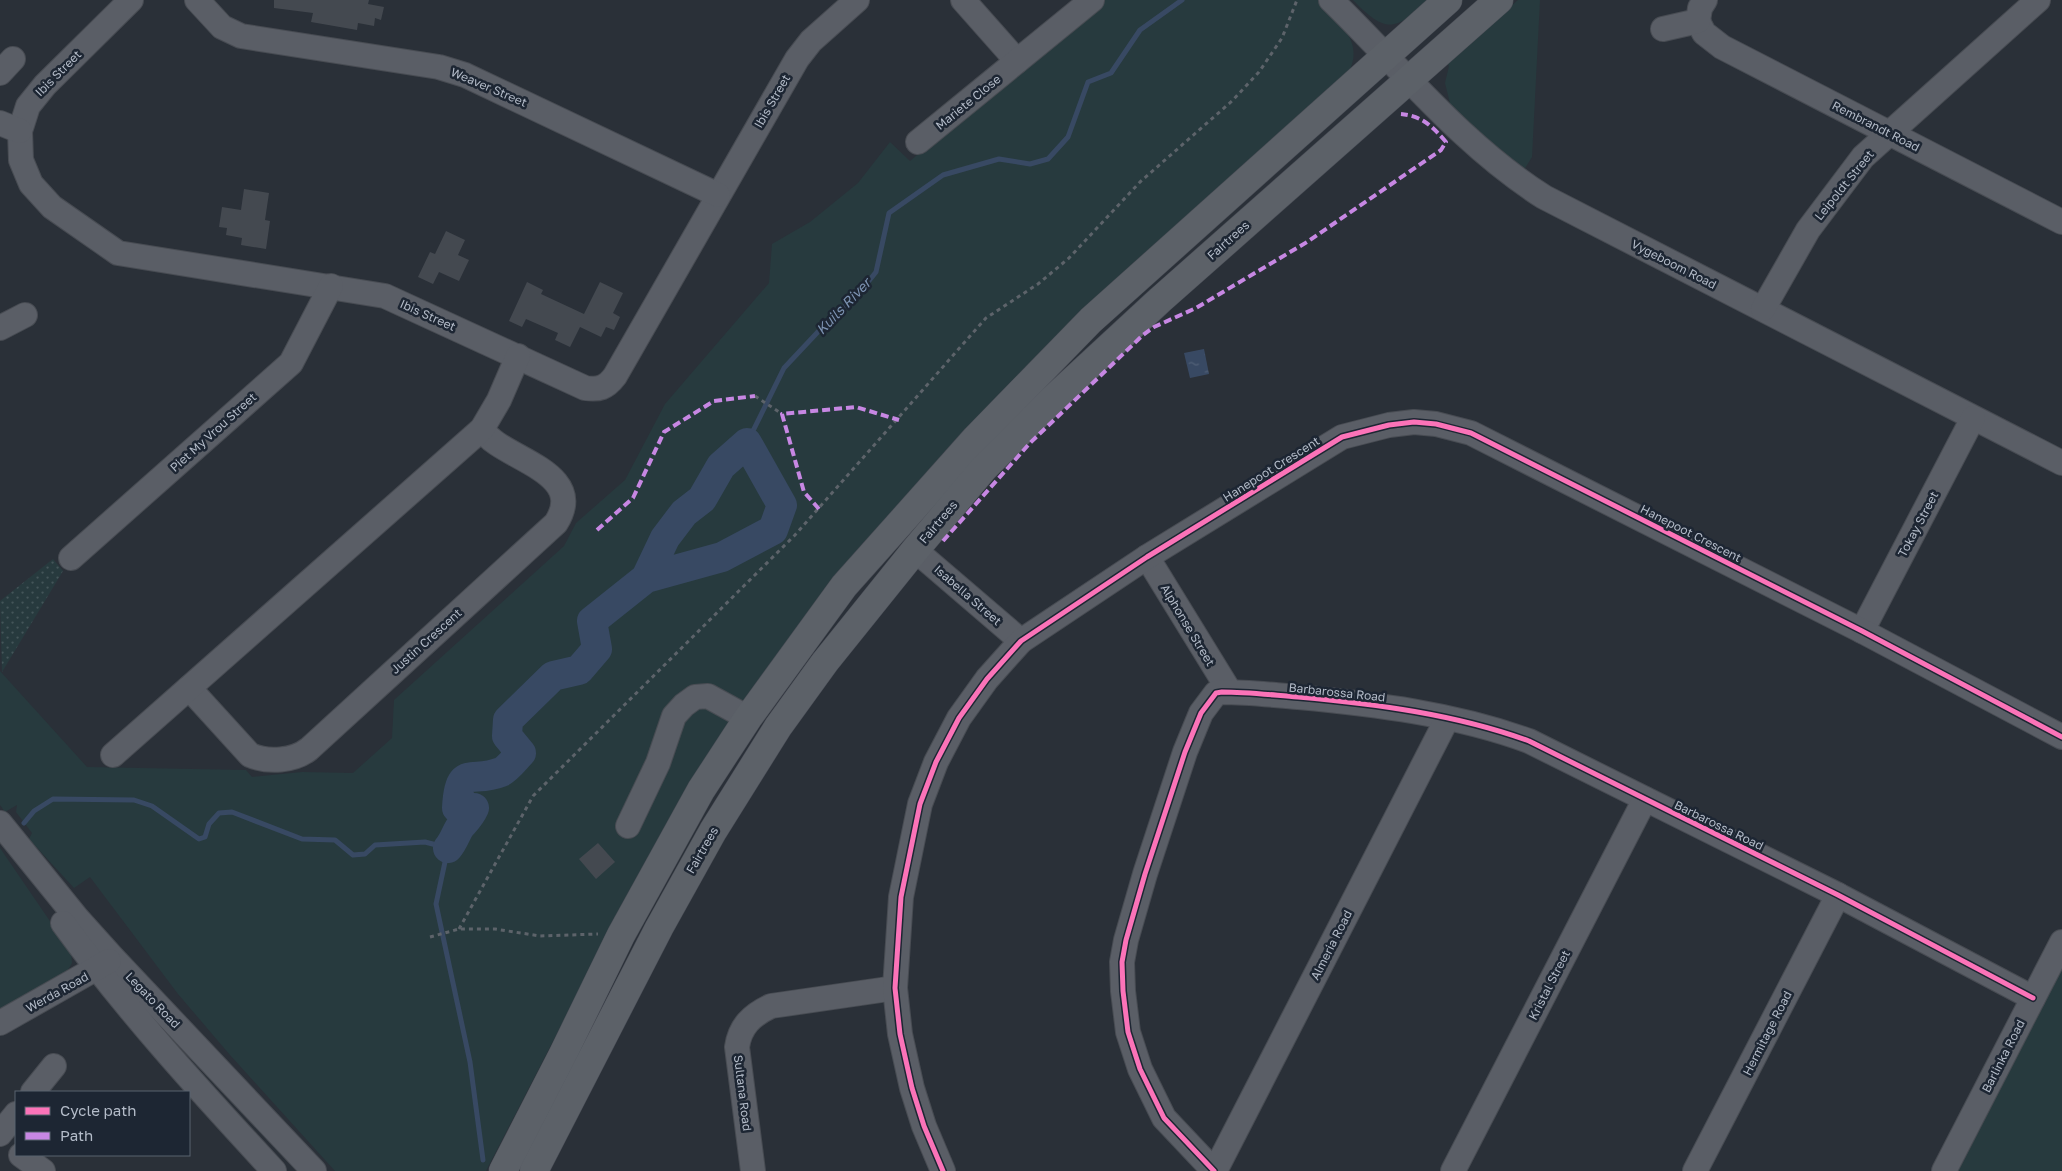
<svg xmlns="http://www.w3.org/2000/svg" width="2062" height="1171" font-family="'Golos Text',sans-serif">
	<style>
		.grass { fill: #273a3e }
		.park { fill: url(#park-dots) }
		.water { fill: url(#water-ripples) }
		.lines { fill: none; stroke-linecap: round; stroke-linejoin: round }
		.stream { stroke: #384963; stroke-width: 5 }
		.river { stroke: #384963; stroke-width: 30 }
		.building { fill: #444950 }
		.minor-casing { stroke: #484c53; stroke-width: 26 }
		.major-casing { stroke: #484c55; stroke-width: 29 }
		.path { stroke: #5d636a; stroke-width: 3; stroke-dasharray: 4 4; stroke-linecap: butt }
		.minor { stroke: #5a5e66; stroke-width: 24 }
		.major { stroke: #5c6168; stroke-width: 28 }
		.quiet { stroke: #c787e3; stroke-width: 4; stroke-dasharray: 8 4; stroke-linecap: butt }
		.cycleway-casing { stroke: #1d2633; stroke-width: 8 }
		.cycleway { stroke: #fb73b8; stroke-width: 5 }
		.labels { text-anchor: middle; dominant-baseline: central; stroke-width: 5; stroke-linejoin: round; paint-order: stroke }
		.street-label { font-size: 12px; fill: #b4bcc9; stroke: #1d2633 }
		.water-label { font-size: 14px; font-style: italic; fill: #7c92b1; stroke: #1d2633 }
	</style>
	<defs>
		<pattern id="park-dots" width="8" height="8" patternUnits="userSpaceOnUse" patternTransform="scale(1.25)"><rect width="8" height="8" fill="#273a3e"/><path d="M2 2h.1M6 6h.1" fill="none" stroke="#445559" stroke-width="1.8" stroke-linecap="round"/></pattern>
		<pattern id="water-ripples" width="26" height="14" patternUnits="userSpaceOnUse" patternTransform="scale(1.25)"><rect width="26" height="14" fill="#384963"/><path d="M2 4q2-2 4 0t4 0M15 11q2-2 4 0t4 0" fill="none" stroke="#526178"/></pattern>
	</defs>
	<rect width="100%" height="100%" fill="#2a3038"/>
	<g class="grass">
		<path d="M1102 0H1318C1340 25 1366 41 1347 76L1039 355 949 447 863 545 611 929 486 1171H335L230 1055 178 994 90 877 74 888 29 839 32 833 16 812 17 805 5 812 0 805V671L87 767 246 770 252 777 302 772 353 773 392 738 394 700 564 546 576 523 625 480 665 404 769 283 772 244 810 222 858 183 890 142 910 161Z"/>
		<path d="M1353 0H1432C1396 28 1388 37 1353 0Z"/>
		<path d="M1518 0H1540L1532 157 1524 170 1502 154 1451 107 1445 83 1449 66 1447 63Z"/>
		<path d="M0 848 71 952 72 963 65 975 0 1013Z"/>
		<path d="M2062 959V1171H1954Z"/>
	</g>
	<path class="park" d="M53 559 63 571 2 672 0 601Z"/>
	<path class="water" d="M1204 349 1209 374 1190 378 1184 353Z"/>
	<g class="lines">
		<g class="stream">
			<path d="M747 443 784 368 830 319 856 297 876 272 889 213 943 175 999 159 1030 164 1048 159 1068 137 1088 82 1111 73 1140 30 1182 0"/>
			<path d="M24 823 34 811 53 799 134 800 152 806 199 839 205 837 209 824 219 813 232 812 302 839 335 840 353 855 365 854 375 845 425 842 448 848 436 904 470 1062 483 1160"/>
		</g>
		<path class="river" d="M448 848C454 841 456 833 460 827 466 820 470 817 474 808H457C459 763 471 784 501 772 508 769 515 759 521 753L507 736 508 720 553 676 579 670 597 649 592 621 646 578 722 557 773 530 782 505 747 443 721 466 702 499 684 513 665 538 646 578"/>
	</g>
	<g class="building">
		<path d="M274 0H369L368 4 384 7 381 20 375 18 374 26 358 23 357 30 311 22 313 13 274 8Z"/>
		<path d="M244 189 269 193 265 220 270 221 266 249 241 245 242 238 226 235 227 228 219 227 222 207 241 210Z"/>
		<path d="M446 231 465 240 458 255 469 260 459 281 439 272 433 284 418 277 430 252 435 254Z"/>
		<path d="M527 282 543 290 541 294 584 314 600 282 623 293 613 313 620 317 614 330 606 327 601 337 580 327 570 347 555 340 558 333 526 319 522 327 509 321Z"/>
		<path d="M598 843 615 862 596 879 579 859Z"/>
	</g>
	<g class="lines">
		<g class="minor-casing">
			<g id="minor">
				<path d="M131 0 45 85 28 106 20 131 21 160 31 184 52 207 118 253 385 296 585 388C599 390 606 388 615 376L797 59 811 41 857 0"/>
				<path d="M197 0 222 27 241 36 439 67 465 75 718 195"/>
				<path d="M963 0 1017 61"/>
				<path d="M1331 0C1400 67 1462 145 1544 197L2062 463"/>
				<path d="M1698 21 1704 33 1722 47 2062 222"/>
				<path d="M1663 29 1698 21 1700 8 1705 0"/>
				<path d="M0 73 13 59"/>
				<path d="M0 123 20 131"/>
				<path d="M918 142 1092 0"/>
				<path d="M1763 309 1808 230 1863 157 2038 0"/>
				<path d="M0 328 25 315"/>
				<path d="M915 550 1021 641"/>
				<path d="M1147 557 1230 692"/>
				<path d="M71 558 291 363 331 286"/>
				<path d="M1862 631 1973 418"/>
				<path d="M189 688 250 755C268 763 294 761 309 749L556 523C589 470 499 459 482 429"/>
				<path d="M113 755 482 429 499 400 518 356"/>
				<path d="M0 823 77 918 113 958 314 1171"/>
				<path d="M628 826 658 763 674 716 684 705 695 697 708 696 748 718"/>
				<path d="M63 923C127 1011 200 1091 274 1171"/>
				<path d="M0 1023 109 961"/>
				<path d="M33 1092 54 1066"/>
				<path d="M0 1134 16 1114"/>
				<path d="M21 1155 43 1171"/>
				<path d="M753 1171 737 1047C740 1026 752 1015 771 1006L895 988"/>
				<path d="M943 1171 924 1126 912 1088 900 1034 895 988 901 897 920 804 936 762 959 718 987 679 1021 641 1147 557 1342 437 1389 425 1414 422 1436 424 1471 433 1862 631 2062 737"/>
				<path d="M1214 1171 1164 1118 1140 1069 1128 1032 1123 991 1122 962 1126 940 1145 874 1185 752 1201 713 1216 693 1222 692C1247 692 1272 695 1298 697 1375 704 1455 714 1529 741L1838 895 2033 998"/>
				<path d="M1215 1171 1447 719"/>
				<path d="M1453 1171 1645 799"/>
				<path d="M1695 1171 1838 895"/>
				<path d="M1944 1171 2062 942"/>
			</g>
		</g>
		<g class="major-casing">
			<g id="major">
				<path d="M503 1171 563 1054 621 935 701 790 748 718 844 586 976 438 1091 320 1448 0"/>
				<path d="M534 1171 659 928 713 831 778 727 825 662 915 550 984 468 1053 399 1160 300 1499 0"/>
			</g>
		</g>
		<g class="path">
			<path d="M755 396 782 414"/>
			<path d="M459 929 533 796 795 535 986 318 1038 284 1069 258 1140 182 1232 101 1259 72 1282 38 1297 0"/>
			<path d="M430 937 459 929H495L540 936 598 934"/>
		</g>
		<use href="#minor" class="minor"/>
		<use href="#major" class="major"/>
		<g class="quiet">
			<path d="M819 509 804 492 782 414 856 407 899 420"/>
			<path d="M597 530 633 498 664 432 714 401 755 396"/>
			<path d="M943 541 1030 443 1143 335 1154 327 1196 308 1307 242 1441 150 1446 142C1432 126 1422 116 1401 114"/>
		</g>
		<g class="cycleway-casing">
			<g id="cycleway">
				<path d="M943 1171 924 1126 912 1088 900 1034 895 988 901 897 920 804 936 762 959 718 987 679 1021 641 1147 557 1342 437 1389 425 1414 422 1436 424 1471 433 1862 631 2062 737"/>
				<path d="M1214 1171 1164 1118 1140 1069 1128 1032 1123 991 1122 962 1126 940 1145 874 1185 752 1201 713 1216 693 1222 692C1247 692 1272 695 1298 697 1375 704 1455 714 1529 741L1838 895 2033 998"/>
			</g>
		</g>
		<use href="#cycleway" class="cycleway"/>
	</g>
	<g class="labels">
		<g class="street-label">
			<text transform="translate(58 73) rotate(-45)">Ibis Street</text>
			<text transform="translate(489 87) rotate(23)">Weaver Street</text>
			<text transform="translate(772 101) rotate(-60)">Ibis Street</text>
			<text transform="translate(968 102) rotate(-39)">Mariete Close</text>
			<text transform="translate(1876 126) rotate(27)">Rembrandt Road</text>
			<text transform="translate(1844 185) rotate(-51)">Leipoldt Street</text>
			<text transform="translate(1228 240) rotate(-42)">Fairtrees</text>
			<text transform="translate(1674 264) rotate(27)">Vygeboom Road</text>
			<text transform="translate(428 315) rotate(24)">Ibis Street</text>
			<text transform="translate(213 432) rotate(-42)">Piet My Vrou Street</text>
			<text transform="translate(1271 469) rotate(-32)">Hanepoot Crescent</text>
			<text transform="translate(938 522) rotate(-50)">Fairtrees</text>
			<text transform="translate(1918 524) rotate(-62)">Tokay Street</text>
			<text transform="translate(1691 533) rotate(27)">Hanepoot Crescent</text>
			<text transform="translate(968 595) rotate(41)">Isabella Street</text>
			<text transform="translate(1188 625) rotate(59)">Alphonse Street</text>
			<text transform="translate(426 641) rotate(-42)">Justin Crescent</text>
			<text transform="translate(1337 692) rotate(6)">Barbarossa Road</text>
			<text transform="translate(1719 825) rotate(26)">Barbarossa Road</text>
			<text transform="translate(702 850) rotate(-60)">Fairtrees</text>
			<text transform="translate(1331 945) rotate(-63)">Almeria Road</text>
			<text transform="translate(1549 985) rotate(-63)">Kristal Street</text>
			<text transform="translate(57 992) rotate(-29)">Werda Road</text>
			<text transform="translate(153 1000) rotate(46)">Legato Road</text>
			<text transform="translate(1767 1033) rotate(-63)">Hermitage Road</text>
			<text transform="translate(2003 1056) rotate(-63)">Barlinka Road</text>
			<text transform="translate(743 1093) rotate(83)">Sultana Road</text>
		</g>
		<g class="water-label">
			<text transform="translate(843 306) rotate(-46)">Kuils River</text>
		</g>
	</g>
	<rect x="15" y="1091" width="175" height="65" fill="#1d2633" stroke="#59626f"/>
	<rect x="25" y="1107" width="25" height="8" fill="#fb73b8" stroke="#59626f"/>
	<text x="60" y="1116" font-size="15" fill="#b4bcc9">Cycle path</text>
	<rect x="25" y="1132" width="25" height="8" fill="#c787e3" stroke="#59626f"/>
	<text x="60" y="1141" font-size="15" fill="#b4bcc9">Path</text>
</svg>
